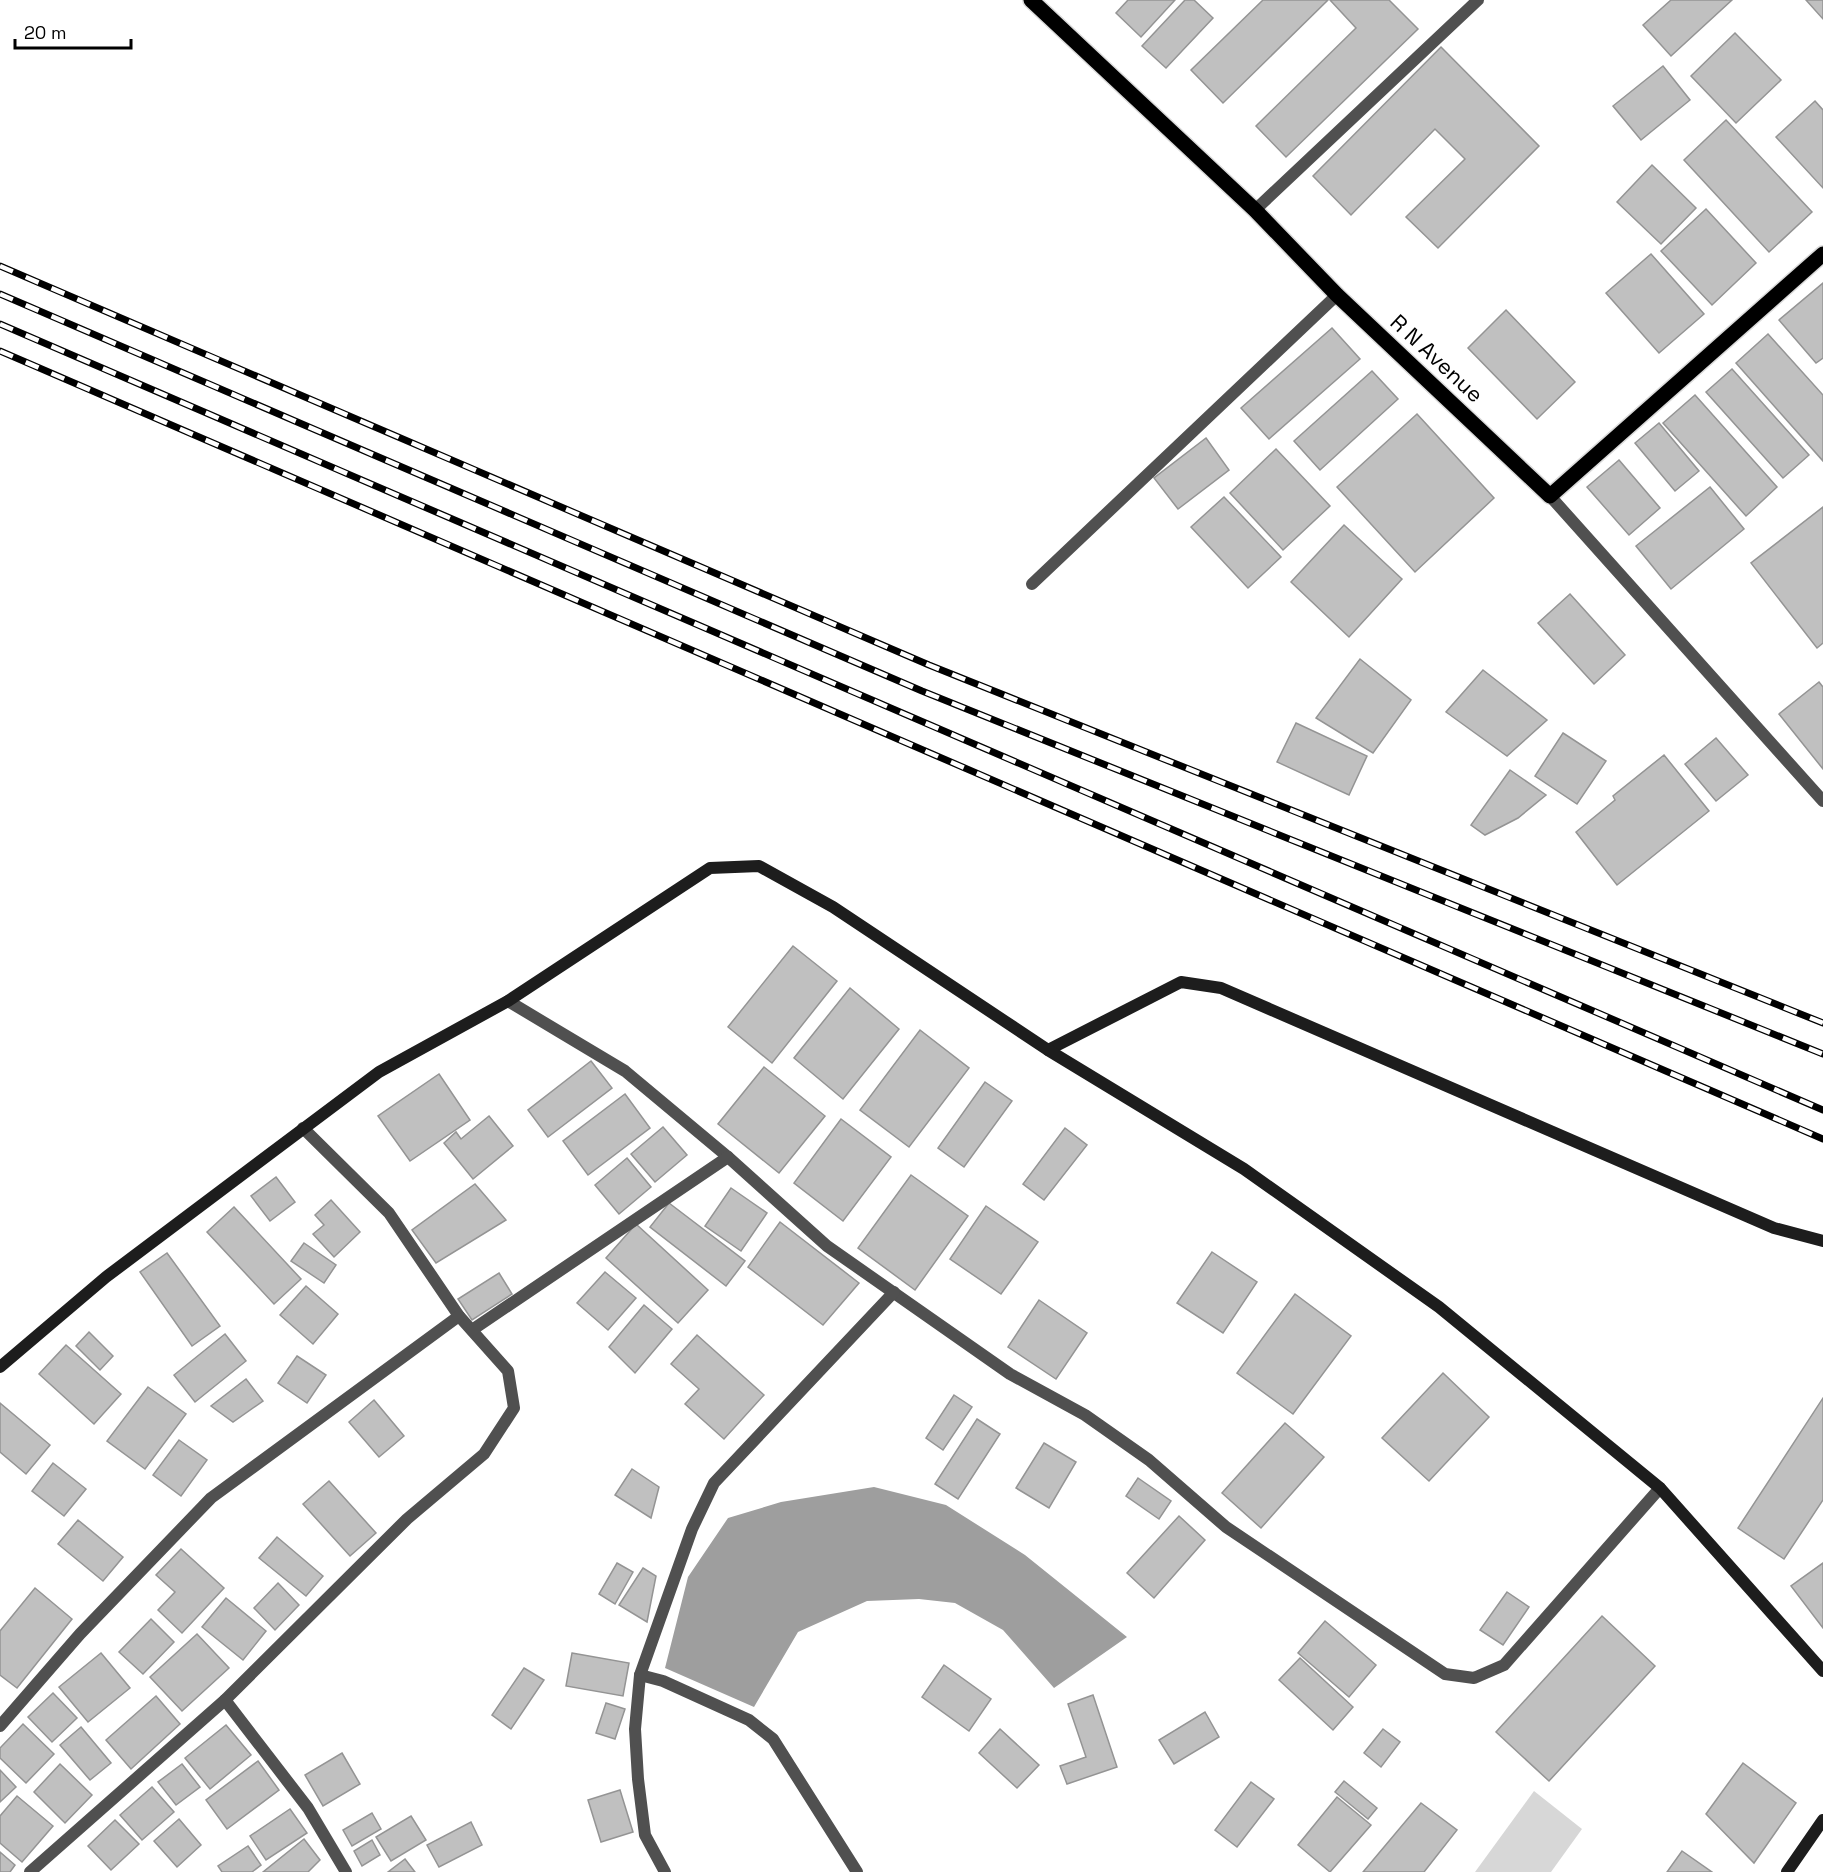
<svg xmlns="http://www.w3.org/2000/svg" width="1823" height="1872" font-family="'Space Grotesk',sans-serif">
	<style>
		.green { fill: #d7d7d7 }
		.water { fill: #9e9e9e }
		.building { fill: #c0c0c0; stroke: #949494; stroke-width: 1.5 }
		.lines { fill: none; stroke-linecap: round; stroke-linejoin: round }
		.primary-casing { stroke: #dbdbdb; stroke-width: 18 }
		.street { stroke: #505050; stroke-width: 12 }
		.secondary { stroke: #1d1d1d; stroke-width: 12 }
		.primary { stroke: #000; stroke-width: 15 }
		.rail-casing { stroke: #000; stroke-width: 7 }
		.rail { stroke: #fff; stroke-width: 4.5; stroke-dasharray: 14; stroke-linecap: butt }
		.labels { text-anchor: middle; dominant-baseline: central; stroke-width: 4.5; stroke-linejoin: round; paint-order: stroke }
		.street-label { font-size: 22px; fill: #000; stroke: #fff }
	</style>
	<rect width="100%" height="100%" fill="#fff"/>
	<path class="green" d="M1534 1791 1582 1829 1551 1872H1475Z"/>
	<path class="water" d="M874 1487 946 1505 1025 1555 1127 1637 1054 1688 1003 1630 955 1603 919 1599 867 1601 798 1632 754 1707 665 1668 688 1577 728 1518 781 1502Z"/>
	<g class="building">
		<path d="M1128 0H1175L1141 37 1116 13Z"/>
		<path d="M1185 0H1194L1213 18 1166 68 1142 46Z"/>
		<path d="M1263 0H1328L1223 103 1191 70Z"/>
		<path d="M1330 0H1389L1418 29 1286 157 1256 126 1356 28Z"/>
		<path d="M1671 0H1732L1671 56 1643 25Z"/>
		<path d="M1806 0H1823V19Z"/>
		<path d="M1735 33 1781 80 1736 123 1691 76Z"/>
		<path d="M1441 47 1539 146 1438 248 1406 217 1465 159 1435 129 1351 215 1313 176Z"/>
		<path d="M1663 66 1690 100 1641 140 1613 106Z"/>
		<path d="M1815 101 1823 110V188L1776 137Z"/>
		<path d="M1726 120 1812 212 1769 252 1684 160Z"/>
		<path d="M1652 165 1696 208 1661 244 1617 202Z"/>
		<path d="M1706 209 1756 263 1712 305 1661 251Z"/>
		<path d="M1651 254 1704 314 1659 353 1606 293Z"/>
		<path d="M1823 283V358L1816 363 1779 320Z"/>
		<path d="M1506 310 1575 382 1537 419 1468 348Z"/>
		<path d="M1332 328 1360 359 1269 439 1241 408Z"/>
		<path d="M1768 334 1823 395V461L1736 363Z"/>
		<path d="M1732 369 1809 455 1783 478 1706 392Z"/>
		<path d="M1372 371 1398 399 1320 470 1294 441Z"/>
		<path d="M1695 395 1777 487 1746 516 1663 423Z"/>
		<path d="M1417 414 1494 498 1415 572 1337 487Z"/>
		<path d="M1659 423 1699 471 1675 491 1635 443Z"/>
		<path d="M1206 438 1229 470 1178 509 1154 478Z"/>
		<path d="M1276 449 1330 506 1283 550 1230 493Z"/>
		<path d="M1619 460 1660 508 1629 535 1587 487Z"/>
		<path d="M1710 487 1744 529 1671 589 1636 546Z"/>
		<path d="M1224 497 1281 557 1248 588 1191 527Z"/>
		<path d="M1823 507V643L1817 648 1751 563Z"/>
		<path d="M1344 525 1402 579 1349 637 1291 582Z"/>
		<path d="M1570 594 1625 655 1594 684 1538 623Z"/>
		<path d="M1360 659 1411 700 1373 753 1316 718Z"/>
		<path d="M1483 670 1547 720 1507 756 1446 712Z"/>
		<path d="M1819 682 1823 687V769L1779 714Z"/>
		<path d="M1296 723 1367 756 1349 795 1277 762Z"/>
		<path d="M1563 733 1606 761 1577 804 1535 776Z"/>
		<path d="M1716 738 1748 775 1716 801 1685 764Z"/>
		<path d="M1664 755 1709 811 1617 885 1576 832 1615 800 1613 796Z"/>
		<path d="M1510 770 1546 795 1518 818 1485 835 1471 825Z"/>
		<path d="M793 946 837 981 772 1063 728 1027Z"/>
		<path d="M850 988 899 1029 843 1099 794 1058Z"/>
		<path d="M920 1030 969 1068 909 1147 860 1110Z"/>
		<path d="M591 1061 612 1088 548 1137 528 1110Z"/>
		<path d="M764 1067 825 1116 779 1173 718 1124Z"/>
		<path d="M439 1074 470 1120 410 1161 378 1116Z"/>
		<path d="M985 1082 1012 1101 964 1167 938 1148Z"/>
		<path d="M625 1094 650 1128 588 1175 563 1141Z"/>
		<path d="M489 1116 513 1146 473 1179 444 1143 456 1132 461 1139Z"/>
		<path d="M841 1119 891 1157 843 1221 794 1183Z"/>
		<path d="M663 1127 687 1155 655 1182 631 1154Z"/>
		<path d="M1065 1128 1087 1145 1044 1200 1023 1184Z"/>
		<path d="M627 1158 651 1187 619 1214 595 1185Z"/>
		<path d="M911 1175 968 1216 915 1290 858 1248Z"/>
		<path d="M276 1177 295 1202 270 1221 251 1196Z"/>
		<path d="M475 1184 506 1220 436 1263 412 1230Z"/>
		<path d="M731 1188 767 1213 741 1251 705 1226Z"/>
		<path d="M331 1200 360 1232 334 1257 313 1234 324 1225 315 1215Z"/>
		<path d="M669 1203 745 1261 726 1286 650 1227Z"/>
		<path d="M986 1206 1038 1242 1001 1294 950 1259Z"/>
		<path d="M234 1207 301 1279 274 1304 207 1232Z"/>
		<path d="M780 1222 859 1283 823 1325 748 1267Z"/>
		<path d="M636 1224 708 1290 678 1323 606 1258Z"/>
		<path d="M304 1243 336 1265 324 1283 291 1261Z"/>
		<path d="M1212 1252 1257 1282 1223 1333 1177 1303Z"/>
		<path d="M167 1253 220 1326 192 1346 140 1272Z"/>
		<path d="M605 1272 636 1298 608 1330 577 1303Z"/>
		<path d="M499 1273 512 1294 472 1320 458 1299Z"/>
		<path d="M306 1286 338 1314 313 1344 280 1315Z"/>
		<path d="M1295 1294 1351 1336 1293 1414 1237 1373Z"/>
		<path d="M1039 1300 1087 1333 1056 1379 1008 1347Z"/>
		<path d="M644 1305 672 1329 635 1373 609 1347Z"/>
		<path d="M89 1332 113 1356 100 1370 76 1346Z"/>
		<path d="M225 1334 246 1361 195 1402 174 1375Z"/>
		<path d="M697 1335 764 1395 724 1439 685 1404 699 1389 671 1364Z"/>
		<path d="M66 1345 121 1394 94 1424 39 1374Z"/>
		<path d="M297 1356 326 1375 307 1403 278 1383Z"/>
		<path d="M1443 1373 1489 1417 1429 1481 1382 1438Z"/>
		<path d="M246 1379 263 1401 233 1422 211 1406Z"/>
		<path d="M148 1387 186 1414 145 1469 107 1441Z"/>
		<path d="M954 1395 972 1407 943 1450 926 1438Z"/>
		<path d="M1823 1398V1500L1784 1559 1738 1528Z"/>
		<path d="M374 1400 404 1436 379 1457 349 1422Z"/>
		<path d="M0 1403 50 1445 26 1474 0 1452Z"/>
		<path d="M977 1419 1000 1434 958 1499 935 1484Z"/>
		<path d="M1285 1423 1324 1457 1261 1528 1222 1493Z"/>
		<path d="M179 1440 207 1460 181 1496 153 1475Z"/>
		<path d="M1044 1443 1076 1462 1049 1508 1016 1488Z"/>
		<path d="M53 1463 86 1489 64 1516 32 1491Z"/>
		<path d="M632 1469 659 1487 651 1518 615 1495Z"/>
		<path d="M1138 1478 1171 1501 1159 1519 1126 1496Z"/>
		<path d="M329 1481 376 1533 350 1556 303 1504Z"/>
		<path d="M1179 1516 1205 1540 1154 1598 1127 1573Z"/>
		<path d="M78 1520 123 1557 103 1581 58 1544Z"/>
		<path d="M277 1537 323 1576 306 1596 259 1558Z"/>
		<path d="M181 1549 224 1588 182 1633 158 1610 175 1592 156 1575Z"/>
		<path d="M617 1563 633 1572 615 1604 599 1594Z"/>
		<path d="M1823 1563V1628L1791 1586Z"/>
		<path d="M643 1568 656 1576 647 1622 619 1605Z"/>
		<path d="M278 1583 299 1605 275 1630 254 1608Z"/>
		<path d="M35 1588 72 1619 17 1688 0 1675V1631Z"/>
		<path d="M1507 1592 1529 1607 1503 1645 1480 1630Z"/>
		<path d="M226 1598 266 1631 243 1660 202 1627Z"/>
		<path d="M1602 1616 1655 1666 1549 1781 1496 1732Z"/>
		<path d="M151 1619 174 1642 143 1674 119 1652Z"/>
		<path d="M1325 1621 1376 1665 1349 1697 1298 1653Z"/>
		<path d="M197 1634 229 1668 182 1711 150 1677Z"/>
		<path d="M101 1653 130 1688 88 1722 59 1687Z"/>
		<path d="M572 1653 629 1663 623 1696 566 1686Z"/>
		<path d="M1300 1658 1353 1707 1333 1730 1279 1680Z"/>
		<path d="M944 1665 991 1699 969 1731 922 1697Z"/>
		<path d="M524 1668 544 1680 511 1729 492 1715Z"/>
		<path d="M53 1693 77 1718 52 1742 28 1717Z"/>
		<path d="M1093 1695 1117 1767 1067 1784 1060 1766 1086 1757 1068 1704Z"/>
		<path d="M156 1696 180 1724 131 1769 106 1740Z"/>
		<path d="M606 1703 625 1709 615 1739 596 1733Z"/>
		<path d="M1205 1712 1219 1737 1174 1764 1159 1740Z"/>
		<path d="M23 1724 54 1754 26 1783 0 1758V1748Z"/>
		<path d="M226 1725 251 1755 210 1789 185 1758Z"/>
		<path d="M81 1727 111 1763 90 1780 60 1745Z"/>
		<path d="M1000 1729 1039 1765 1017 1788 979 1753Z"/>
		<path d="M1383 1729 1400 1742 1381 1767 1364 1753Z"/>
		<path d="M342 1753 360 1784 323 1806 305 1775Z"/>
		<path d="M258 1761 279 1790 227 1829 206 1800Z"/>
		<path d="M1743 1763 1796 1803 1754 1863 1706 1814Z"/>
		<path d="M60 1764 92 1795 65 1823 34 1792Z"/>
		<path d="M182 1764 200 1787 176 1805 158 1782Z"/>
		<path d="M0 1770 16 1787 0 1802Z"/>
		<path d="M1344 1781 1377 1808 1368 1819 1335 1792Z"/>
		<path d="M1251 1782 1274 1799 1237 1847 1215 1830Z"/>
		<path d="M152 1787 174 1812 142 1840 120 1815Z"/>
		<path d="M620 1790 633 1832 601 1842 588 1800Z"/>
		<path d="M17 1796 53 1826 22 1862 0 1843V1816Z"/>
		<path d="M1337 1797 1371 1825 1330 1872 1298 1845Z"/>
		<path d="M1421 1803 1457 1830 1424 1872H1363Z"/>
		<path d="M290 1809 307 1833 266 1860 250 1836Z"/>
		<path d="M372 1813 381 1829 352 1846 343 1830Z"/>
		<path d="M411 1816 426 1840 391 1861 376 1837Z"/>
		<path d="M179 1819 201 1845 177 1867 154 1841Z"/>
		<path d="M115 1820 139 1844 111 1870 88 1846Z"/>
		<path d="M471 1822 482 1845 439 1867 427 1845Z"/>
		<path d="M304 1839 320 1860 308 1872H263Z"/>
		<path d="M372 1840 380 1855 362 1866 354 1851Z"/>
		<path d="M248 1846 261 1865 252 1872H222L218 1866Z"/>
		<path d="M1682 1851 1712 1872H1667Z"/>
		<path d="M0 1852 15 1865 10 1872H0Z"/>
		<path d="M405 1859 415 1872H388Z"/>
	</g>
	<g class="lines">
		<g class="primary-casing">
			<path id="primary" d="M1031 0 1255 210 1337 295 1550 496 1823 254"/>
		</g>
		<g class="street">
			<path d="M1255 210 1478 0"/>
			<path d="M1550 496 1823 801"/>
			<path d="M1032 584 1337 295"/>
			<path d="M508 1001 625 1071 728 1157 827 1246 1010 1374 1085 1415 1149 1460 1226 1527 1445 1674 1474 1678 1504 1665 1660 1488"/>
			<path d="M303 1128 389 1213 459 1316 508 1371 514 1408 484 1454 407 1519 225 1700 308 1808 346 1872"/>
			<path d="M472 1330 728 1157"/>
			<path d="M640 1675 663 1681 749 1720 773 1739 857 1872"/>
			<path d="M0 1726 80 1634 211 1498 459 1316"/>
			<path d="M30 1872 225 1700"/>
			<path d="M665 1872 645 1835 638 1779 635 1729 640 1675 692 1529 714 1483 894 1292"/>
		</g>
		<g class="secondary">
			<path d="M1048 1050 1181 982 1221 988 1774 1228 1823 1241"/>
			<path d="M0 1367 106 1277 379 1072 508 1001 710 868 759 866 833 907 1048 1050 1244 1169 1439 1307 1660 1488 1823 1671"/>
			<path d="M1787 1872 1823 1820"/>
		</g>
		<use href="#primary" class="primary"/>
		<g class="rail-casing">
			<g id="rail">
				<path d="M0 266 929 665 1823 1023"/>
				<path d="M0 294 922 691 1823 1054"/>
				<path d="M0 324 1823 1110"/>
				<path d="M0 351 1823 1139"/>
			</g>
		</g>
		<use href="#rail" class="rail"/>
	</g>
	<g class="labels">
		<g class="street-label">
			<text transform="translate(1437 358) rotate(43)">R N Avenue</text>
		</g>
	</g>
	<path d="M15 39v9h116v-9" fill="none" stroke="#000000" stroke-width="3"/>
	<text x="24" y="39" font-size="18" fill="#000000" stroke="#ffffff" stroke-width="4.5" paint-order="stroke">20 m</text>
</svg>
